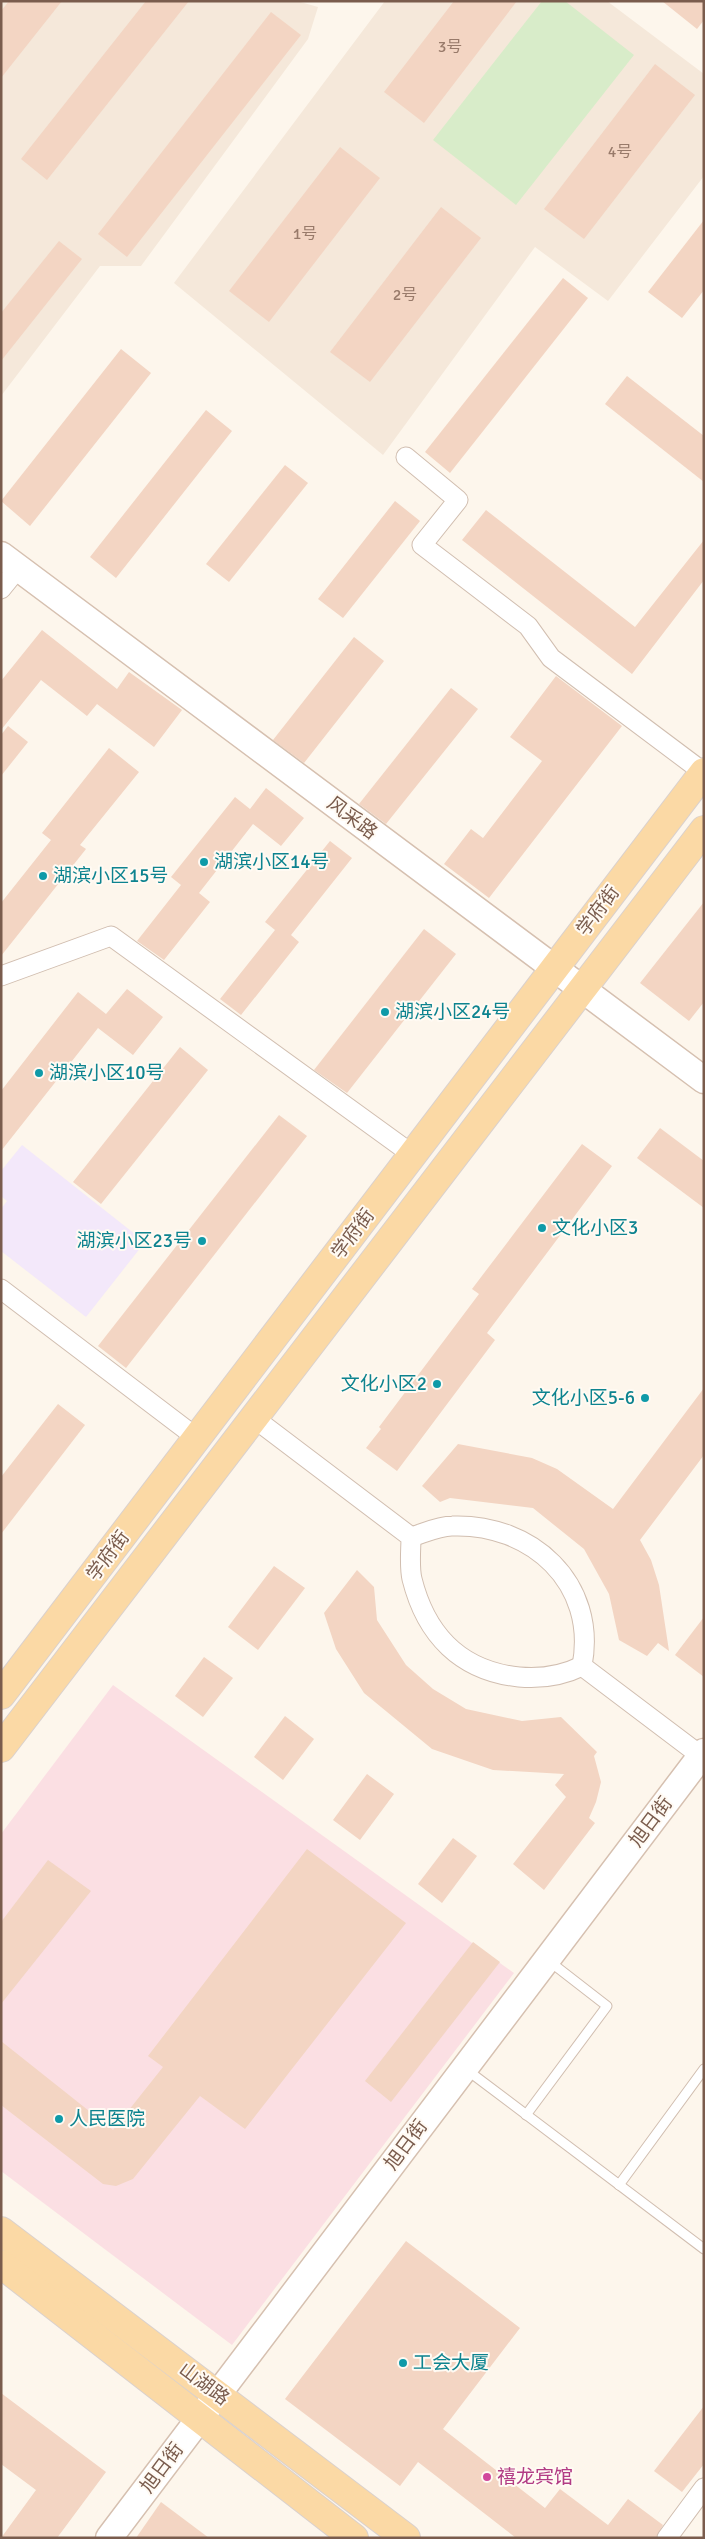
<svg xmlns="http://www.w3.org/2000/svg" width="705" height="2539" font-family="Signika,'Noto Sans SC',sans-serif">
	<style>
		.residential { fill: #f5e8da }
		.education { fill: #f3e8fa }
		.medical { fill: #fbdfe3 }
		.green { fill: #d8ecc9 }
		.building { fill: #f3d5c3 }
		.lines { fill: none; stroke-linecap: round; stroke-linejoin: round }
		.service-casing { stroke: #d1beb0; stroke-width: 11 }
		.minor-casing { stroke: #d1beb0; stroke-width: 21 }
		.secondary-casing { stroke: #d6c0b0; stroke-width: 29 }
		.primary-casing { stroke: #dad1cd; stroke-width: 30 }
		.service { stroke: #fff; stroke-width: 9 }
		.minor { stroke: #fff; stroke-width: 19 }
		.secondary { stroke: #fff; stroke-width: 26 }
		.primary { stroke: #fbd9a5; stroke-width: 28 }
		.culture-dot { fill: #0f9aa8; stroke: #fffaf3; stroke-width: 2 }
		.hotel-dot { fill: #d1479c; stroke: #fffaf3; stroke-width: 2 }
		.labels { text-anchor: middle; dominant-baseline: central; stroke-width: 4; stroke-linejoin: round; paint-order: stroke }
		.number-label { font-size: 16px; fill: #987a6a }
		.street-label { font-size: 19px; fill: #7a5c4d; stroke: #fffaf3 }
		.culture-label { font-size: 19px; fill: #0d838f; stroke: #fffaf3; text-anchor: start }
		.hotel-label { font-size: 19px; fill: #b23c85; stroke: #fffaf3; text-anchor: start }
	</style>
	<rect width="100%" height="100%" fill="#fdf6ec"/>
	<g class="residential">
		<path d="M1 1H297L318 7 308 39 141 266H100L1 396Z"/>
		<path d="M385 1H607L704 74V176L608 301 535 247 383 455 174 283Z"/>
	</g>
	<path class="education" d="M22 1145 145 1242 86 1317 1 1251V1209L7 1201 1 1196V1171Z"/>
	<path class="medical" d="M113 1685 514 1973 232 2345 1 2171V1834Z"/>
	<path class="green" d="M542 1H565L634 55 516 205 433 140Z"/>
	<g class="building">
		<path d="M9 1H62L1 78V11Z"/>
		<path d="M146 1H189L47 180 21 159Z"/>
		<path d="M454 1H517L424 123 384 92Z"/>
		<path d="M662 1H704V20L697 29Z"/>
		<path d="M271 12 301 35 127 257 98 234Z"/>
		<path d="M655 64 695 95 584 239 544 209Z"/>
		<path d="M340 147 380 178 269 322 229 291Z"/>
		<path d="M441 207 481 238 370 382 330 352Z"/>
		<path d="M704 220V290L682 318 648 292Z"/>
		<path d="M59 241 82 259 1 361V313Z"/>
		<path d="M563 278 588 298 450 473 425 452Z"/>
		<path d="M121 349 151 373 30 526 1 501Z"/>
		<path d="M627 376 704 436V482L605 404Z"/>
		<path d="M206 410 232 431 116 578 90 557Z"/>
		<path d="M285 465 308 483 229 582 206 564Z"/>
		<path d="M395 501 420 521 343 618 318 599Z"/>
		<path d="M486 510 635 627 704 540V580L632 674 462 540Z"/>
		<path d="M42 630 117 689 129 672 182 710 154 747 97 704 87 716 41 680 1 730V681Z"/>
		<path d="M354 637 384 661 304 763 273 740Z"/>
		<path d="M556 676 622 726 489 898 444 864 471 829 483 838 542 761 510 737Z"/>
		<path d="M451 688 478 709 386 824 359 804Z"/>
		<path d="M8 726 28 742 1 776V735Z"/>
		<path d="M109 748 139 772 80 845 86 849 1 956V903L51 840 42 833Z"/>
		<path d="M266 788 304 818 281 846 253 824 199 893 210 902 164 960 137 941 181 885 171 877 235 797 250 809Z"/>
		<path d="M330 841 352 858 291 935 299 942 241 1015 220 999 275 930 265 922Z"/>
		<path d="M704 902V1002L689 1021 640 983Z"/>
		<path d="M424 929 456 954 347 1093 314 1070Z"/>
		<path d="M127 989 163 1017 133 1055 98 1028 1 1151V1091L78 992 106 1014Z"/>
		<path d="M180 1047 208 1070 101 1204 73 1182Z"/>
		<path d="M279 1115 307 1136 126 1368 98 1346Z"/>
		<path d="M660 1128 704 1161V1208L637 1158Z"/>
		<path d="M582 1144 612 1166 487 1333 495 1340 397 1471 366 1448 381 1429 379 1427 479 1294 472 1289Z"/>
		<path d="M704 1388V1455L640 1540 651 1560 659 1585 669 1651 658 1643 647 1656 619 1640 609 1594 584 1549 533 1508 450 1498 440 1502 422 1486 458 1444 532 1458 557 1469 613 1509Z"/>
		<path d="M58 1404 85 1425 1 1534V1477Z"/>
		<path d="M274 1566 305 1588 258 1650 228 1627Z"/>
		<path d="M357 1570 374 1587 377 1620 406 1665 433 1689 466 1709 522 1721 561 1717 597 1752 594 1756 601 1782 596 1802 589 1818 595 1823 544 1890 513 1864 566 1797 555 1785 564 1774 493 1770 432 1749 364 1693 336 1649 324 1613Z"/>
		<path d="M704 1617V1677L675 1655Z"/>
		<path d="M204 1657 233 1678 203 1717 175 1696Z"/>
		<path d="M285 1716 314 1739 283 1780 254 1757Z"/>
		<path d="M367 1774 394 1794 360 1840 333 1820Z"/>
		<path d="M453 1838 477 1856 442 1903 418 1884Z"/>
		<path d="M307 1849 406 1923 245 2129 200 2096 133 2179 116 2186 103 2184 1 2105V2041L113 2130 163 2067 148 2056Z"/>
		<path d="M48 1860 91 1891 1 2004V1922Z"/>
		<path d="M473 1942 500 1962 391 2102 365 2081Z"/>
		<path d="M406 2241 520 2328 443 2429 545 2508 560 2489 608 2525 628 2499 663 2525 656 2538H516L418 2462 400 2486 285 2399Z"/>
		<path d="M1 2393 106 2472 57 2538H1L36 2490 1 2464Z"/>
		<path d="M704 2406V2464L682 2492 654 2471Z"/>
		<path d="M161 2502 209 2538H136Z"/>
	</g>
	<g class="lines">
		<g class="service-casing">
			<g id="service">
				<path d="M467 2070 704 2249"/>
				<path d="M526 2115 607 2006 549 1961"/>
				<path d="M619 2185 704 2069"/>
			</g>
		</g>
		<g class="minor-casing">
			<g id="minor">
				<path d="M406 457 458 500 422 545 528 626 551 658 703 772"/>
				<path d="M1 589 18 568"/>
				<path d="M1 976 111 936 413 1155"/>
				<path d="M1 1289 197 1438"/>
				<path d="M254 1418 411 1537C411 1550 409 1566 412 1579 426 1635 461 1671 519 1677 542 1679 562 1676 582 1666"/>
				<path d="M411 1537C424 1533 439 1526 452 1526 531 1523 598 1583 582 1666L701 1756"/>
				<path d="M667 2538 704 2488"/>
			</g>
		</g>
		<g class="secondary-casing">
			<g id="secondary">
				<path d="M1 555 704 1080"/>
				<path d="M109 2538 704 1752"/>
			</g>
		</g>
		<g class="primary-casing">
			<g id="primary">
				<path d="M1 1695 704 772"/>
				<path d="M1 1748 704 830"/>
				<path d="M1 2231 406 2538"/>
				<path d="M1 2264 354 2538"/>
			</g>
		</g>
		<use href="#service" class="service"/>
		<use href="#minor" class="minor"/>
		<use href="#secondary" class="secondary"/>
		<use href="#primary" class="primary"/>
	</g>
	<g class="culture-dot">
		<circle cx="204" cy="862" r="5"/>
		<circle cx="43" cy="876" r="5"/>
		<circle cx="385" cy="1012" r="5"/>
		<circle cx="39" cy="1073" r="5"/>
		<circle cx="542" cy="1228" r="5"/>
		<circle cx="202" cy="1241" r="5"/>
		<circle cx="437" cy="1384" r="5"/>
		<circle cx="645" cy="1398" r="5"/>
		<circle cx="59" cy="2119" r="5"/>
		<circle cx="403" cy="2363" r="5"/>
	</g>
	<circle class="hotel-dot" cx="487" cy="2477" r="5"/>
	<g class="labels">
		<g class="number-label">
			<text x="450" y="47">3号</text>
			<text x="620" y="152">4号</text>
			<text x="305" y="234">1号</text>
			<text x="405" y="295">2号</text>
		</g>
		<g class="street-label">
			<text transform="translate(352 818) rotate(37)">风采路</text>
			<text transform="translate(598 911) rotate(-53)">学府街</text>
			<text transform="translate(353 1234) rotate(-53)">学府街</text>
			<text transform="translate(108 1556) rotate(-53)">学府街</text>
			<text transform="translate(651 1822) rotate(-53)">旭日街</text>
			<text transform="translate(406 2145) rotate(-53)">旭日街</text>
			<text transform="translate(204 2384) rotate(37)">山湖路</text>
			<text transform="translate(162 2468) rotate(-53)">旭日街</text>
		</g>
		<g class="culture-label">
			<text x="214" y="862">湖滨小区14号</text>
			<text x="53" y="876">湖滨小区15号</text>
			<text x="395" y="1012">湖滨小区24号</text>
			<text x="49" y="1073">湖滨小区10号</text>
			<text x="552" y="1228">文化小区3</text>
			<text x="192" y="1241" text-anchor="end">湖滨小区23号</text>
			<text x="427" y="1384" text-anchor="end">文化小区2</text>
			<text x="635" y="1398" text-anchor="end">文化小区5-6</text>
			<text x="69" y="2119">人民医院</text>
			<text x="413" y="2363">工会大厦</text>
		</g>
		<g class="hotel-label">
			<text x="497" y="2477">禧龙宾馆</text>
		</g>
	</g>
	<rect width="705" height="2539" fill="none" stroke="#7a5c4d" stroke-width="5"/>
</svg>
